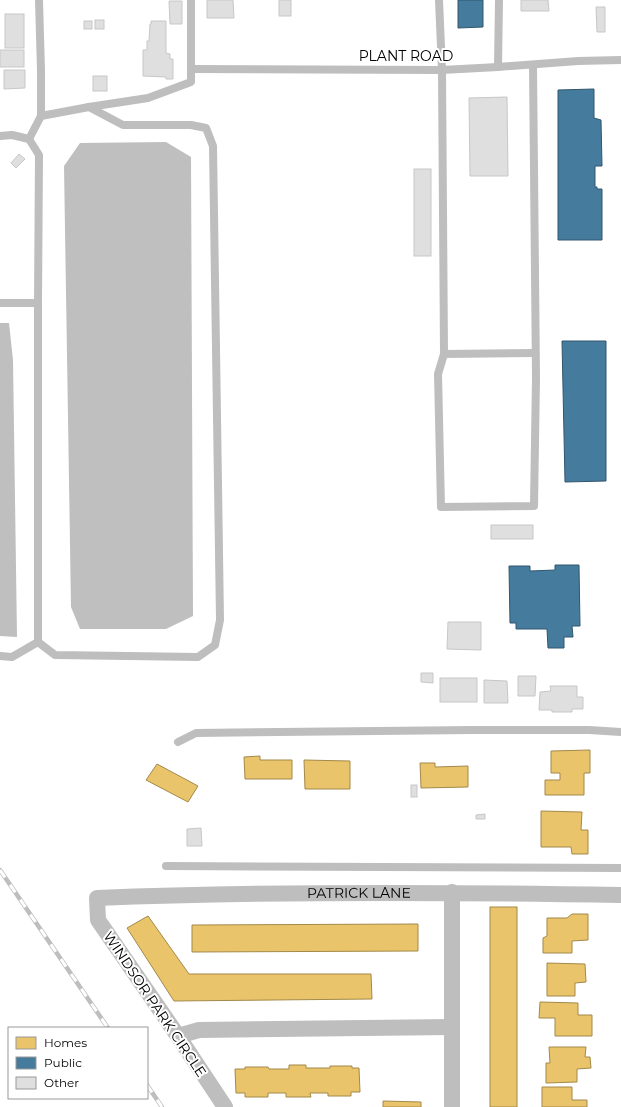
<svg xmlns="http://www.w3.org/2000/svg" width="621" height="1107" font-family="Montserrat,sans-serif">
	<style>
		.water { fill: #bfbfbf }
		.homes { fill: #e9c46a; stroke: #a3894a }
		.public { fill: #457b9d; stroke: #30566e }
		.building { fill: #dfdfdf; stroke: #c7c7c7 }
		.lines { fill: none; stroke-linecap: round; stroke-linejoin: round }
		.service { stroke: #bebebe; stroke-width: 8 }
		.minor { stroke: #bebebe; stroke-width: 16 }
		.rail-casing { stroke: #bebebe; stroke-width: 4.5 }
		.rail { stroke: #fff; stroke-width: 3; stroke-dasharray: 9; stroke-linecap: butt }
		.labels { text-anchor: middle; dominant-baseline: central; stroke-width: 4; stroke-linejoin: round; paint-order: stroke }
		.street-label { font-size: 14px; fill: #000; stroke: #fff }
	</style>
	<rect width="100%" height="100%" fill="#fff"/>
	<g class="water">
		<path d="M166 142 191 157 193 616 166 629H80L71 607 64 166 80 143Z"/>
		<path d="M0 323H9L13 360 17 637 0 636Z"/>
	</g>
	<g class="homes">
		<path d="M590 750V773H584V795H545V780H560V773H551V751Z"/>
		<path d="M260 756V760H292V779H245L244 757Z"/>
		<path d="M304 760 350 761V789H305Z"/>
		<path d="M420 763H435V767L468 766V787L421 788Z"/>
		<path d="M157 764 198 786 188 802 146 780Z"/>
		<path d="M541 811 582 812 581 830H588V854H572L571 847H541Z"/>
		<rect x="490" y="907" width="27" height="200"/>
		<path d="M572 914H588V940L572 941V953H543V938L547 936V918H567Z"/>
		<path d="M148 916 189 974H371L372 999 174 1001 127 928Z"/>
		<path d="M418 924V951L192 952V925Z"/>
		<path d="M547 963 585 964 586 982 575 983V996H547Z"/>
		<path d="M540 1002 578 1003V1015H592V1036H555V1018H539Z"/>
		<path d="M549 1047H586L585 1057H590L591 1068 577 1069V1082L546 1083V1063H550Z"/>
		<path d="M289 1065H306V1068H330V1066H352V1068H359L360 1092H351V1096H328V1093H310L311 1097H286V1093H268V1097H245V1093H236L235 1069H245V1067H268L269 1069H289Z"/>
		<path d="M542 1087H572V1100H587V1107H542Z"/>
		<path d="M383 1101 421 1102V1107H383Z"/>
	</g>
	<g class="public">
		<path d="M458 0H483V27L458 28Z"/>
		<path d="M594 89V118L601 120 602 166H595V187H597V189H602V240H558V90Z"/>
		<path d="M562 341H606V481L565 482Z"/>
		<path d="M555 565H579L580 626H572L573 637H564V648H548L547 629H516V623H510L509 566H530V571L555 570Z"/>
	</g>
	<g class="building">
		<path d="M207 0H233L234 18H207Z"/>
		<rect x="279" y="0" width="12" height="16"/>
		<path d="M521 0H548L549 11H521Z"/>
		<path d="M169 1H182V24H170Z"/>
		<path d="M596 7H605V32H597Z"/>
		<rect x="5" y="14" width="19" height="34"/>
		<rect x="95" y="20" width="9" height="9"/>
		<rect x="84" y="21" width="8" height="8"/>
		<path d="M151 21H166V53L170 54V59H173V79H166V77L143 76V50H147V41H149L150 24H151Z"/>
		<rect x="0" y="50" width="24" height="17"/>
		<path d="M4 70H25V88L4 89Z"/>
		<rect x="93" y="76" width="14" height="15"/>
		<path d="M507 97 508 176H470L469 98Z"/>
		<path d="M19 154 25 159 16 168 11 163Z"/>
		<rect x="414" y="169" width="17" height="87"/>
		<rect x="491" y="525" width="42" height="14"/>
		<path d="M448 622H481V650L447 649Z"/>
		<path d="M421 673H433V683L421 682Z"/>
		<path d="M518 676H536L535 696H518Z"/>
		<rect x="440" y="678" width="37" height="24"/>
		<path d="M484 680 507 681 508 703H484Z"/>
		<path d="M550 686H577V697H583V709H572V712H552V710H539L540 692 551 691Z"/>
		<rect x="411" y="785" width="6" height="12"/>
		<path d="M485 814V819H476V815Z"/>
		<path d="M201 828 202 846H187V829Z"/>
	</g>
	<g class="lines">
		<g class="service">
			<path d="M39 0 41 71V116L89 107 148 98 191 82V0"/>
			<path d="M439 0 442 70 444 354 438 374 441 507 534 506 536 378 533 65"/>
			<path d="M498 67 499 0"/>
			<path d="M191 69 442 70 498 67 578 61 621 60"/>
			<path d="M0 136 12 135 29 139 39 155 38 303"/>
			<path d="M29 139 41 116"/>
			<path d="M0 303H38V642"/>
			<path d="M444 354 535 353"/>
			<path d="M38 642 55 655 198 657 215 645 220 620 213 146 206 128 191 125H123L89 107"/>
			<path d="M0 656 12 657 38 642"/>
			<path d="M178 742 196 733 474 730H589L621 732"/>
			<path d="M166 866 621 868"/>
		</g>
		<g class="minor">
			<path d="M452 892V1107"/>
			<path d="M178 1036 199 1030 452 1027"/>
			<path id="s1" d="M225 1107 178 1036 98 920 97 898C272 891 446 892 621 895"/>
		</g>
		<g class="rail-casing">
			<g id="rail">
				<path d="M0 870 108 1028"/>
				<path d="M147 1085 162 1107"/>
			</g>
		</g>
		<use href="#rail" class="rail"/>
	</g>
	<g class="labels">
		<g class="street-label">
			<text x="406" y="56">PLANT ROAD</text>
			<text stroke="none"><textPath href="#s1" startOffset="510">PATRICK LANE</textPath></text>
			<text transform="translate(155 1004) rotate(56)">WINDSOR PARK CIRCLE</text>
		</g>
	</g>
	<rect x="8" y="1027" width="140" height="72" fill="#ffffff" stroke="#999999"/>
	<rect x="16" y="1037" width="20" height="12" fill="#e9c46a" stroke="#999999"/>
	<text x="44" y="1047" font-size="12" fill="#000000">Homes</text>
	<rect x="16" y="1057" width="20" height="12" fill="#457b9d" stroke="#999999"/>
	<text x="44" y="1067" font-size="12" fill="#000000">Public</text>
	<rect x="16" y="1077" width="20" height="12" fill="#dfdfdf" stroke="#999999"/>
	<text x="44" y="1087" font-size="12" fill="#000000">Other</text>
</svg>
